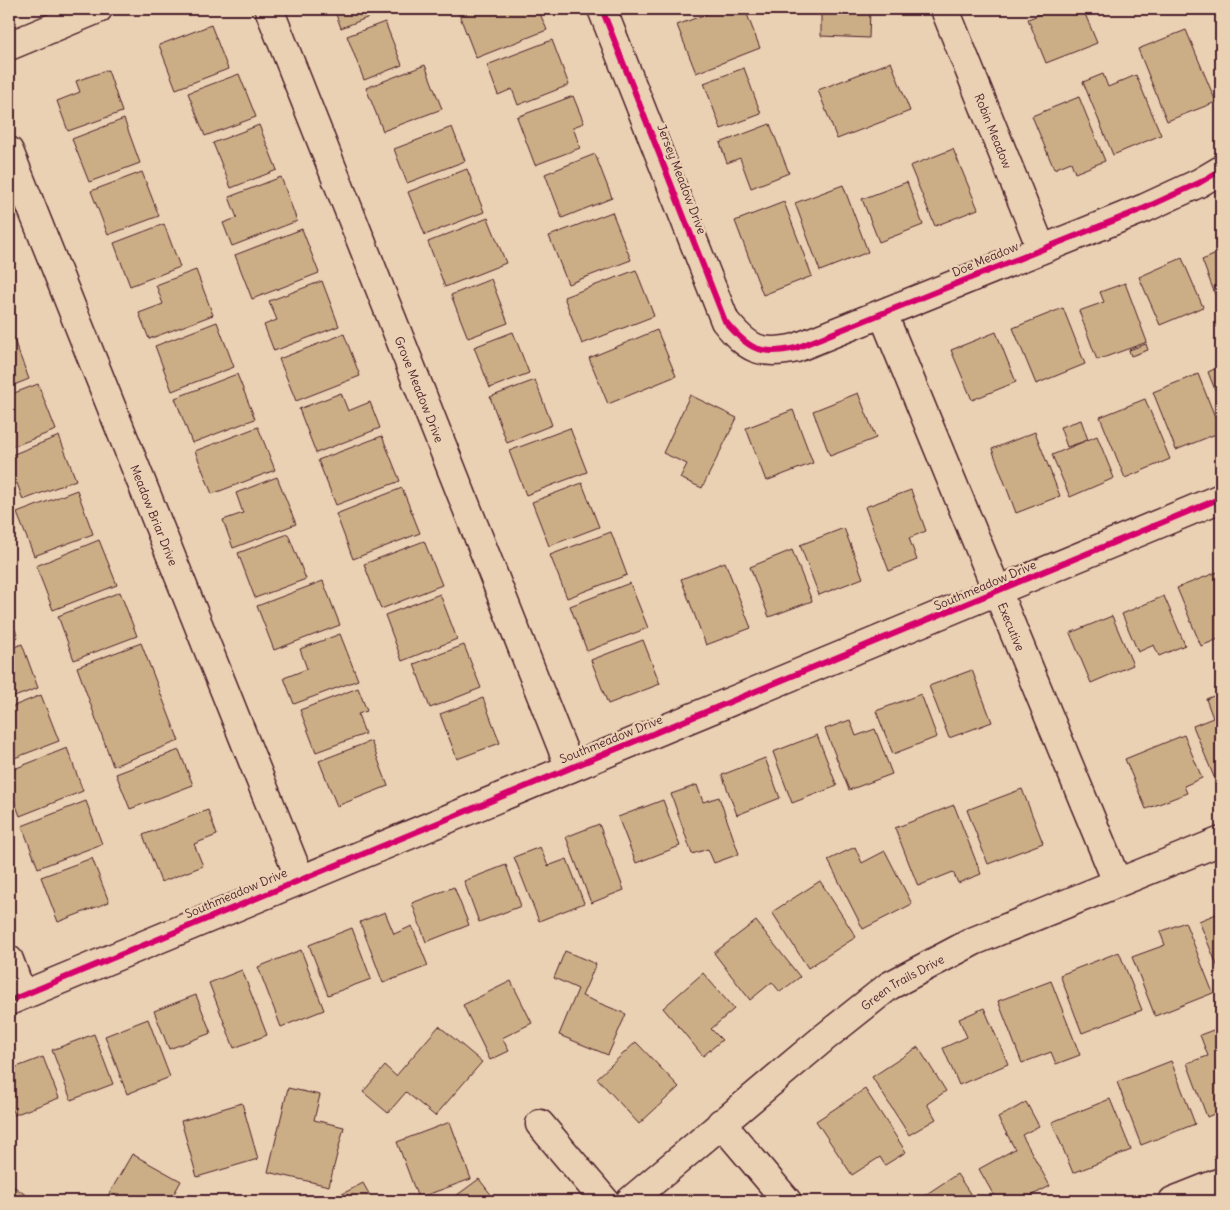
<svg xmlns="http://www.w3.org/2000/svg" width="1230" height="1210" font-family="Delius,sans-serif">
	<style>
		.building { fill: #ccae86; stroke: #4a1f2b }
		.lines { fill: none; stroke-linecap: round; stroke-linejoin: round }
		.minor-casing { stroke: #4a1f2b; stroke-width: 31 }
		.minor { stroke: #ebd1b3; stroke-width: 28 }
		.cycleway-casing { stroke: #ebd1b3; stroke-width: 9 }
		.cycleway { stroke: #d6006c; stroke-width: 6 }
		.labels { text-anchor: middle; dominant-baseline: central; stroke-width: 5; stroke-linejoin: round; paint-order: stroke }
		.street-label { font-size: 12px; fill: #4a1f2b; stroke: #ebd1b3 }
	</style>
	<rect width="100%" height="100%" fill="#ebd1b3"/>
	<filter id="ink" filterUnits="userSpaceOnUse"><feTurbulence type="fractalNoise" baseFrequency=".02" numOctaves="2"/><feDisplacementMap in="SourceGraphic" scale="10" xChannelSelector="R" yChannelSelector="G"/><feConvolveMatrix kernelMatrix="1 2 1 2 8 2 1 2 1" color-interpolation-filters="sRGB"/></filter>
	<g filter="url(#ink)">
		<g class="building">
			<path d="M334 9H390L341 28Z"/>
			<path d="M457 9H538L547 30 476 58Z"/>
			<path d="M720 9H745L760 48 696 73 677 25Z"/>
			<path d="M821 9H870L869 38 821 36Z"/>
			<path d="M1054 9H1083L1097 43 1046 63 1028 19Z"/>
			<path d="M385 22 402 65 364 80 347 36Z"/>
			<path d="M211 25 228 69 176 89 159 45Z"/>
			<path d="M1186 30 1216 102 1167 121 1138 49Z"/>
			<path d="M552 40 569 85 518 105 512 89 498 95 487 65Z"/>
			<path d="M891 62 910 111 837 139 818 90Z"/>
			<path d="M425 65 442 109 383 131 366 88Z"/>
			<path d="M744 68 761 114 721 129 704 83Z"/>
			<path d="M108 70 122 112 68 131 57 101 80 92 76 81Z"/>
			<path d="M239 74 256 117 205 136 188 93Z"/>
			<path d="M1103 74 1108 87 1136 75 1161 135 1113 155 1083 82Z"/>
			<path d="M573 96 584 123 573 127 580 148 535 165 517 117Z"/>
			<path d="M1079 97 1105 161 1075 173 1071 162 1054 169 1032 116Z"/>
			<path d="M124 119 140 163 89 182 72 139Z"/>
			<path d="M770 124 789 173 751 188 740 158 727 163 720 143Z"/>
			<path d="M259 125 277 170 231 188 213 143Z"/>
			<path d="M452 127 465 161 407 183 394 149Z"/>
			<path d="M953 149 978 209 935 226 910 166Z"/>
			<path d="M595 154 612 198 562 218 545 174Z"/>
			<path d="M467 169 484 212 425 235 408 192Z"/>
			<path d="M142 172 159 216 108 235 91 191Z"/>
			<path d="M281 177 297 221 232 246 223 223 237 218 229 197Z"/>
			<path d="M907 182 923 225 879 242 862 199Z"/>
			<path d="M843 185 868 252 820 271 795 203Z"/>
			<path d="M784 202 812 276 763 295 735 221Z"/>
			<path d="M612 212 631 260 568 284 549 236Z"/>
			<path d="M488 218 506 263 445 287 428 242Z"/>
			<path d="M164 224 180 267 130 286 114 243Z"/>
			<path d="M302 229 319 273 252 299 235 255Z"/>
			<path d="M1221 252V310L1202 260Z"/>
			<path d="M1182 258 1203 307 1160 325 1139 277Z"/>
			<path d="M196 270 213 315 149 339 139 313 163 304 156 285Z"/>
			<path d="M636 270 654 316 582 344 564 297Z"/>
			<path d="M491 279 508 323 468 338 451 295Z"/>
			<path d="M322 281 339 326 274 351 264 325 277 320 269 301Z"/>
			<path d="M1125 283 1147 342 1097 360 1079 311 1104 302 1100 292Z"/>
			<path d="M1063 308 1085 364 1036 384 1013 328Z"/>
			<path d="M217 322 234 367 172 391 155 346Z"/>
			<path d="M657 330 676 376 608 404 589 358Z"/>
			<path d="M513 332 529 373 490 388 474 347Z"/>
			<path d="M996 332 1016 382 972 400 951 350Z"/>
			<path d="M344 334 360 376 296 401 279 359Z"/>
			<path d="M12 335 29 379 9 387V336Z"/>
			<path d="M1146 344 1148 350 1131 356 1129 350Z"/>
			<path d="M1221 366V405L1208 372Z"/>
			<path d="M237 374 255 419 192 443 175 398Z"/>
			<path d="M1198 374 1221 432 1176 450 1153 392Z"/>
			<path d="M535 380 552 425 507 443 490 397Z"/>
			<path d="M38 384 56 430 9 448V395Z"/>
			<path d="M341 393 348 411 370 402 380 428 316 453 299 409Z"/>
			<path d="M858 393 876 438 830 456 813 411Z"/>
			<path d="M690 395 737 418 702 488 680 478 687 464 663 453Z"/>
			<path d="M1145 399 1170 459 1125 478 1100 417Z"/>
			<path d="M793 410 813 463 766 481 746 428Z"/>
			<path d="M1081 420 1088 440 1067 447 1060 427Z"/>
			<path d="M258 427 275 470 212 494 195 451Z"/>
			<path d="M570 428 587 472 526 495 509 451Z"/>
			<path d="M1035 432 1060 496 1016 513 992 449Z"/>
			<path d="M59 436 76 480 23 500 17 483 9 486V456Z"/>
			<path d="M382 436 400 481 336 505 318 460Z"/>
			<path d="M1097 436 1114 478 1070 497 1052 455Z"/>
			<path d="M277 477 296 524 233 548 223 520 243 513 236 493Z"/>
			<path d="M582 483 599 527 549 546 532 502Z"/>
			<path d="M402 488 420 533 353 559 336 514Z"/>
			<path d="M77 490 93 534 34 556 17 513Z"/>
			<path d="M911 490 926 531 909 538 917 560 889 571 865 507Z"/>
			<path d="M844 528 863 578 819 595 800 545Z"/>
			<path d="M611 532 627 575 567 598 550 555Z"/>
			<path d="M288 534 306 579 255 598 238 553Z"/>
			<path d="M99 540 117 585 53 610 36 566Z"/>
			<path d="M424 541 442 585 381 609 364 564Z"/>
			<path d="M792 550 812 601 769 617 750 567Z"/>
			<path d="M725 562 751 628 706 645 681 579Z"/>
			<path d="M1220 571 1221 638 1201 646 1177 588Z"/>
			<path d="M323 581 340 625 274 650 257 606Z"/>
			<path d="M630 583 648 628 587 651 570 606Z"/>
			<path d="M120 592 137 636 74 660 58 616Z"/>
			<path d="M440 594 457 639 402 661 385 615Z"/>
			<path d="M1164 596 1185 645 1159 656 1154 645 1138 652 1122 614Z"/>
			<path d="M9 614 18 637 9 640Z"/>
			<path d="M1112 616 1133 665 1091 683 1070 633Z"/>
			<path d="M340 634 358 680 294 704 284 678 307 669 300 649Z"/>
			<path d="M643 640 660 684 608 704 591 660Z"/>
			<path d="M141 643 179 741 113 766 77 667Z"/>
			<path d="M22 644 38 688 9 699V649Z"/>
			<path d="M464 645 481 688 430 708 414 664Z"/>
			<path d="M972 670 992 722 949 738 929 686Z"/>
			<path d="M358 688 367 711 358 714 365 734 316 752 300 710Z"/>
			<path d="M1221 693V774L1214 777 1193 726 1213 718 1206 699Z"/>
			<path d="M921 694 937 737 893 754 876 711Z"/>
			<path d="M41 695 59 741 9 760V708Z"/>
			<path d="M483 698 500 743 457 759 440 714Z"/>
			<path d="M850 720 856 736 875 729 892 774 849 790 825 729Z"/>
			<path d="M817 735 837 786 792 803 773 752Z"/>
			<path d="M1184 735 1202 778 1184 786 1187 793 1146 809 1125 759Z"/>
			<path d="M371 741 388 786 337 806 319 761Z"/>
			<path d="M67 748 83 791 20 816 9 787V771Z"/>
			<path d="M179 750 193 785 130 809 116 774Z"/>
			<path d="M765 758 780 798 737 815 722 775Z"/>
			<path d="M697 785 703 802 719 797 739 854 714 863 708 849 692 854 671 794Z"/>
			<path d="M1022 789 1043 843 988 864 967 810Z"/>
			<path d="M663 800 680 846 636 863 618 817Z"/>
			<path d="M86 801 102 844 38 868 22 826Z"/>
			<path d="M954 805 981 874 958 883 953 872 918 886 895 828Z"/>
			<path d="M208 810 217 835 194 844 203 866 161 882 143 835Z"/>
			<path d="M599 824 624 890 591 903 566 837Z"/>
			<path d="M540 847 548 866 567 859 584 903 539 921 514 857Z"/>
			<path d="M855 847 862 863 885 851 912 904 863 929 828 860Z"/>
			<path d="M92 858 109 902 58 922 41 877Z"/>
			<path d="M506 865 521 906 479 922 464 881Z"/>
			<path d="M820 881 856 937 808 968 772 912Z"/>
			<path d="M454 887 469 925 426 942 412 903Z"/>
			<path d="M385 912 394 934 412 926 428 966 383 983 360 922Z"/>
			<path d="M1221 912V975L1199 921Z"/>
			<path d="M756 921 800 977 780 992 772 982 750 1000 714 953Z"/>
			<path d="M1185 922 1213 993 1155 1016 1132 957 1165 945 1160 932Z"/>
			<path d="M352 928 371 979 328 995 309 945Z"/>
			<path d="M301 950 324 1010 281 1027 258 967Z"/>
			<path d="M565 951 596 964 582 996 626 1014 608 1055 559 1035 578 989 554 978Z"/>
			<path d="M1119 952 1142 1010 1082 1033 1060 975Z"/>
			<path d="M242 970 267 1035 234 1048 209 983Z"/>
			<path d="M703 973 734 1009 711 1029 722 1040 703 1056 663 1008Z"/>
			<path d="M511 981 532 1023 502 1038 509 1051 490 1060 463 1005Z"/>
			<path d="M1051 981 1080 1055 1056 1064 1051 1052 1022 1063 998 1001Z"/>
			<path d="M196 995 211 1033 169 1049 154 1011Z"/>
			<path d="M984 1008 1008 1064 959 1085 943 1048 967 1037 959 1019Z"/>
			<path d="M148 1019 170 1077 127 1094 105 1036Z"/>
			<path d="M439 1026 482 1062 435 1116 406 1092 388 1113 363 1092 385 1066 396 1076Z"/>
			<path d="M1221 1027V1111L1207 1117 1187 1063 1208 1056 1200 1035Z"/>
			<path d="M94 1034 113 1084 71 1100 52 1050Z"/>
			<path d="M636 1042 679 1087 639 1124 597 1078Z"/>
			<path d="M918 1047 946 1091 927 1104 936 1119 909 1135 872 1077Z"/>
			<path d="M43 1057 59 1098 14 1115 9 1102V1070Z"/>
			<path d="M1171 1061 1195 1124 1141 1145 1117 1082Z"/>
			<path d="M288 1088 320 1095 314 1120 344 1127 329 1186 268 1172Z"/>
			<path d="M865 1089 906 1152 885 1165 880 1157 852 1175 816 1121Z"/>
			<path d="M1110 1099 1131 1150 1073 1173 1052 1122Z"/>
			<path d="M1026 1102 1039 1126 1022 1135 1050 1186 1021 1201H997L979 1169 1015 1149 998 1118Z"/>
			<path d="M242 1103 258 1159 197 1177 181 1121Z"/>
			<path d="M450 1122 471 1179 418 1198 397 1142Z"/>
			<path d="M132 1154 181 1181 170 1201H105Z"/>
			<path d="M957 1174 975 1201H916Z"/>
			<path d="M479 1179 496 1201H449Z"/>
			<path d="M9 1183 34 1201H9Z"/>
			<path d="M363 1183 373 1201H329Z"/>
		</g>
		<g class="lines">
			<g class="minor-casing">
				<g id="minor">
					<path id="s1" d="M269 9 570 768"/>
					<path d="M602 9 725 321C748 349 760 356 796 348L1145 208 1199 183 1221 170"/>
					<path id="s2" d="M946 12 1041 248"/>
					<path d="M9 46 98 9"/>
					<path id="s3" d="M9 151 300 879"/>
					<path id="s4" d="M883 314 1117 882"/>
					<path d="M9 960 22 995"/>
					<path d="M9 1001 1221 498"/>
					<path d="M721 1123 787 1201"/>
					<path d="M540 1124 605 1201"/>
					<path id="s5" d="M630 1201 825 1037 889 986 974 941 1221 841"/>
					<path d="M1173 1201 1221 1182"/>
				</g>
			</g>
			<use href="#minor" class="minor"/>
			<g class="cycleway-casing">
				<g id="cycleway">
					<path d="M602 9 725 321C748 349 760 356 796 348L1145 208 1199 183 1221 170"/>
					<path d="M9 1001 1221 498"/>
				</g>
			</g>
			<use href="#cycleway" class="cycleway"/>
		</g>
	</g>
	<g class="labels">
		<g class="street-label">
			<text stroke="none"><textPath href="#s2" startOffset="128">Robin Meadow</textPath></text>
			<text transform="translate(682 179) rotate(69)">Jersey Meadow Drive</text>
			<text transform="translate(985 259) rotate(-23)">Doe Meadow</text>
			<text stroke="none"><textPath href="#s1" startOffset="409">Grove Meadow Drive</textPath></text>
			<text stroke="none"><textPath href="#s3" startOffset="392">Meadow Briar Drive</textPath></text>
			<text transform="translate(985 585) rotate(-23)">Southmeadow Drive</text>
			<text stroke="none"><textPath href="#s4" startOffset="338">Executive</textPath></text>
			<text transform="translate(611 739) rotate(-22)">Southmeadow Drive</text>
			<text transform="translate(236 893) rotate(-23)">Southmeadow Drive</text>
			<text stroke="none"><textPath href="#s5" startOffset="350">Green Trails Drive</textPath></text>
		</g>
	</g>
	<rect width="1230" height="1210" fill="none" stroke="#ebd1b3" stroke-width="30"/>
	<rect x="15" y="15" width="1200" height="1180" fill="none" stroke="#4a1f2b" stroke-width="2" filter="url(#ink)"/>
</svg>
